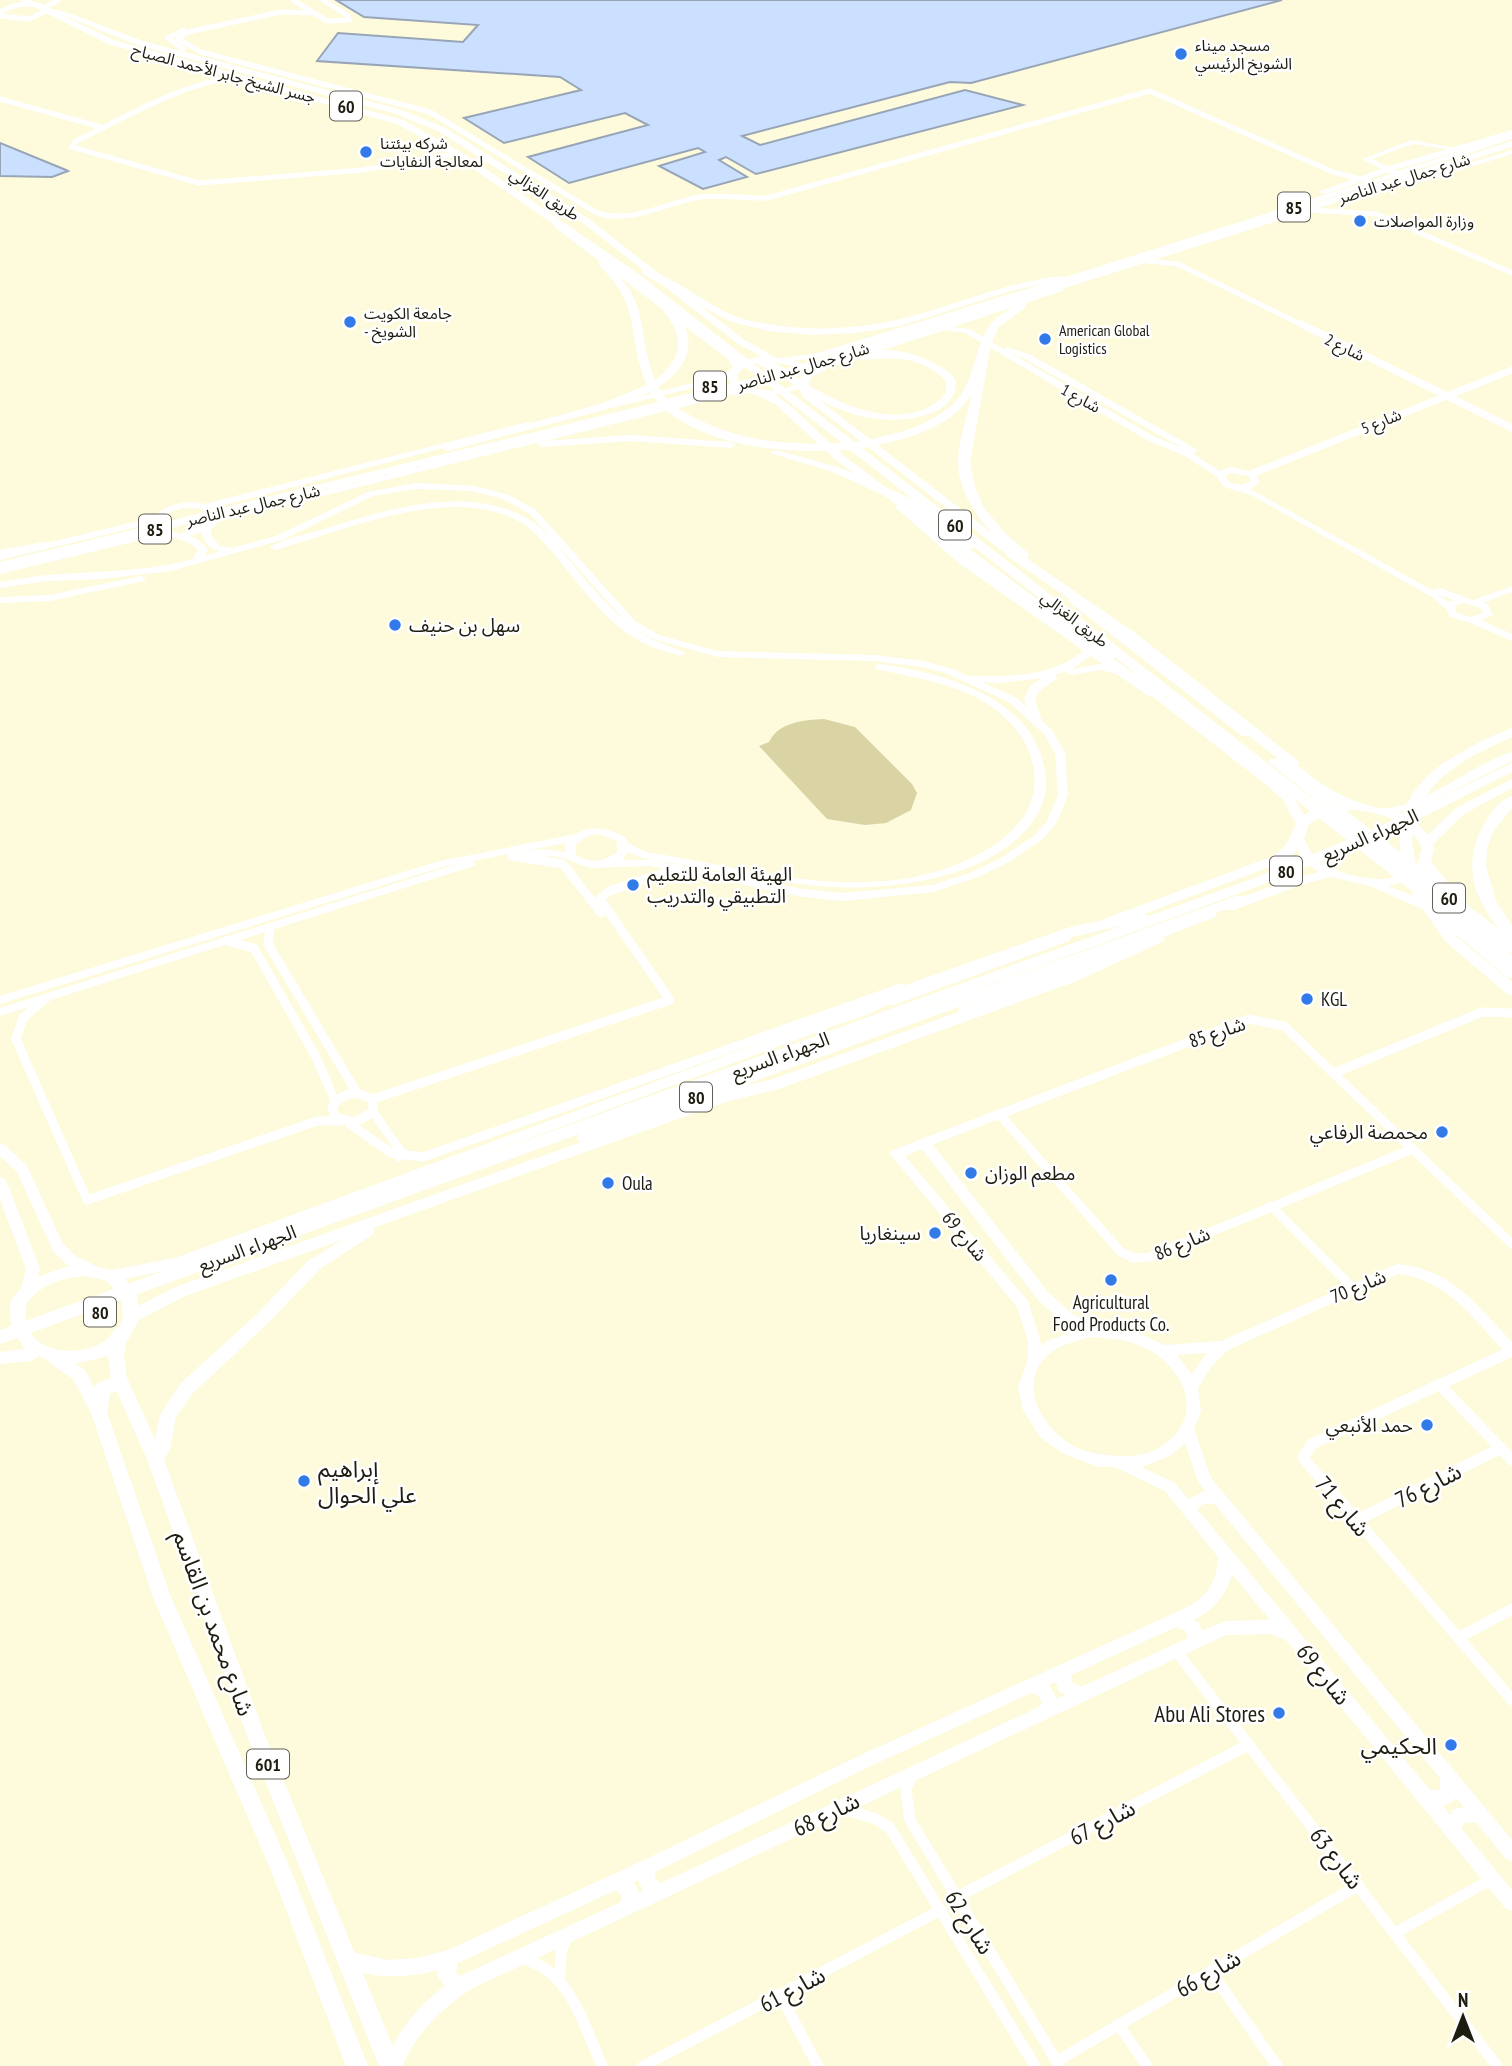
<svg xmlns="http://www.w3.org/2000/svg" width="1512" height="2066" font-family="'PT Sans Narrow','Noto Sans Arabic',sans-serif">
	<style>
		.green { fill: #dad4a4 }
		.water { fill: #cbdffe; stroke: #97a5b7; stroke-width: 2 }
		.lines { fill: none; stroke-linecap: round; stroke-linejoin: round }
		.street-far3 { stroke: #fff; stroke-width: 5 }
		.street-far2 { stroke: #fff; stroke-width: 7 }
		.street-far1 { stroke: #fff; stroke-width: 9 }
		.street { stroke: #fff; stroke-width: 11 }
		.secondary { fill: #fff; fill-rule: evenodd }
		.primary { fill: #fff; fill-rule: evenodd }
		.highway { fill: #fff; fill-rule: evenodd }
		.poi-dot { fill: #327ae7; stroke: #fff; stroke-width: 2.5 }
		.labels { text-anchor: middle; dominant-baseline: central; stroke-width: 5; stroke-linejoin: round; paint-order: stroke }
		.far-poi-label { font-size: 16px; fill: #1f1d10; stroke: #fff; text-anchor: start }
		.far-street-label { font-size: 16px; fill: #1f1d10; stroke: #fff }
		.shield { fill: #fff; stroke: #626158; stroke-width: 2 }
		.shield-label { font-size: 18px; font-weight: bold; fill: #1f1d10 }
		.poi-label { font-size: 19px; fill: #1f1d10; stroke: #fff; text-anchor: start }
		.street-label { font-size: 19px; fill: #1f1d10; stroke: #fff }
		.near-poi-label { font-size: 23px; fill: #1f1d10; stroke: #fff; text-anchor: end }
		.near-street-label { font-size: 23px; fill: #1f1d10; stroke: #fff }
	</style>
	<rect width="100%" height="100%" fill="#fefadc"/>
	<path class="green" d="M824 719 855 727 912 784 917 793 911 810 886 823 865 825 827 819 759 746 769 742C779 722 803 720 824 719Z"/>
	<g class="water">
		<path d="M336 0H1282L971 83 950 82 742 136 760 145 965 90 1023 105 756 174 726 157 719 160 747 177 703 189 659 166 705 152 698 148 569 183 528 157 648 125 625 113 504 143 464 118 581 90 560 77 317 61 338 33 463 42 478 25 364 17Z"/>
		<path d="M0 143 66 170 68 171 52 177 0 176Z"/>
	</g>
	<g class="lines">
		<g class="street-far3">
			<path d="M293 0 327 21 349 20 348 16 323 0"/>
			<path d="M46 7 58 0"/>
			<path d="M0 12C14 4 35 0 48 10L29 19 0 16"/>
			<path d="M312 13 281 12 188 32 178 39 201 52 430 112 597 213C633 224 665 203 700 197 722 194 745 199 767 198L1150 91 1333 172 1368 181"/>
			<path d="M183 49 168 38 184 30"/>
			<path d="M234 77C179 85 126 117 76 141L72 147 199 183 363 170 455 154"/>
			<path d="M0 99 104 128"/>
			<path d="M1310 210 1377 214 1512 273"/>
			<path d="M1147 261 1178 264 1304 326"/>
		</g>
		<g class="street-far2">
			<path d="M1301 324 1512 428"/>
			<path d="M1251 474 1512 370"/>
		</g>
		<g class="street-far1">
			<path d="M512 856 563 864 601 913"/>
			<path d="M270 928 268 944 357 1093"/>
			<path d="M226 941 254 948 316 1057 335 1101"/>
			<path d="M46 998 23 1018 16 1039 87 1200 317 1121H341"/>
			<path d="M1334 1073 1482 1012 1512 1013"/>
			<path d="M356 1093 373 1099V1112L355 1122 335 1117 332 1107C338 1098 345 1094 356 1093Z"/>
			<path d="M373 1099 670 1000 600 899 609 891 679 868"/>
			<path d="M373 1112 400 1150 399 1157"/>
			<path d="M999 1114 1120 1251 1133 1258 1150 1257 1412 1149"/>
			<path d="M349 1123 391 1153 423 1157 901 988"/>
			<path d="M924 1143 1249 1019 1284 1026 1512 1244"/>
			<path d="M1271 1206 1353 1288"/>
		</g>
		<g class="street">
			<path d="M1512 1351 1312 1444 1303 1458 1512 1700"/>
			<path d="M1439 1384 1512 1460"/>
			<path d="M1355 1521 1501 1448"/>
			<path d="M1458 1638 1512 1609"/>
			<path d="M1176 1651 1497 2066"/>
			<path d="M912 1776 906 1789 910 1820 1059 2065"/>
			<path d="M842 1809 876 1819 890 1828 1035 2066"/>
			<path d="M955 1898 1248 1745"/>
			<path d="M1395 1933 1492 1879"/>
			<path d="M522 1959C570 1969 584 2026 602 2066"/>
			<path d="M1211 1972 1277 2066"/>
			<path d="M560 1977 561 1952 567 1937"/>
			<path d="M780 1995 818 2066"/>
			<path d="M1118 2024 1147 2066"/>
			<path d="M1057 2061 1359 1885"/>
			<path d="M643 2066 941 1910"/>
		</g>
		<g class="secondary">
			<path d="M1512 135V139L1404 174 1422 178 1512 150V154L1422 182 1406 180 1397 176 1094 274 822 357 783 362 779 360 783 358 818 353 1088 270 1391 174 1362 159 1412 140 1461 149 1458 151 1413 144 1372 159 1398 171Z"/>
			<path d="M1058 288 1065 290 953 327 970 329 1003 349 1007 347 1031 355 1196 449 1197 451 1193 454 1220 471 1230 467 1254 472 1260 482 1250 489 1432 590 1440 588 1473 600 1512 586V592L1483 603 1488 604 1493 615 1481 620 1512 634V641L1471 623 1450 617 1447 610 1432 597 1251 495 1224 487 1217 477 1185 456 1147 440 965 333 945 330 830 367 810 378 803 376 824 363ZM1011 353 1025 359 1182 448 1153 436ZM1231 473 1248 476 1251 481 1243 485 1230 483 1225 476ZM1440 595 1454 600 1448 602ZM1464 603 1481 608 1483 613 1471 617 1457 613 1455 606Z"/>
			<path d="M732 371 736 373 735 375 718 382 611 408 607 405 712 378Z"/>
			<path d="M750 387 753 388V392L731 395 217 522 215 527 211 528 212 537 220 546 232 548 276 536 368 492 416 483 475 486 509 495 536 510 635 621 659 635 718 651 874 655 923 661 953 669 1017 698 1052 730 1065 753 1068 795 1057 822 1043 839 1009 862 978 877 934 892 842 901 803 897 651 866 591 868 580 865 568 859 551 856 519 859 513 856C526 847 550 849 565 852V843L472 861 476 864 474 866 0 1016V1008L460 863 442 867 0 1004V996L436 862 576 834C592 824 611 829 626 838L628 843 646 852C731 865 822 893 909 878 965 868 1051 831 1032 761 1026 738 1011 721 992 707 957 683 916 678 876 669V665L880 664C927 671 976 682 1013 714 1026 725 1037 741 1042 758 1045 770 1048 782 1045 794 1037 837 984 865 946 875 842 904 755 875 652 860L803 889 842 893 933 885 970 873 1001 858 1035 835 1047 821 1058 795 1055 753 1044 734 1009 702 945 673 922 667 874 661 718 657 653 639 632 627 651 639 686 653 681 656C663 651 645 646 630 635 589 607 565 560 528 527 458 479 348 530 275 550L270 547C284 538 305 535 321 530 383 511 462 484 525 517 548 529 564 555 581 574 594 590 609 607 625 621L530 514 503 499 472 491 416 489 373 496 282 540 171 571 102 579 47 581 0 588V582C16 580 32 576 48 575 97 571 146 572 193 559L198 550C188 539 175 539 162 535L0 574V568L154 531 150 524 0 560V554L151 518C166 505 185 499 204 504L528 422 532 425 213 508 219 512 218 517 731 389ZM183 508H198L209 513 208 523 180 534 160 527 159 521 170 512ZM202 532C202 541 211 550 220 551L204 556 208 550C203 543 198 539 190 536ZM599 834 617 841V852C604 862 591 864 576 855V844L588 836ZM629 852 639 857 651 860H622Z"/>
			<path d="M141 576 146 579 144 581 50 601 0 603V597L50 595Z"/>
			<path d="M924 1138 929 1140 1048 1292 1072 1314 1109 1328 1137 1333 1165 1345 1221 1341 1397 1264C1452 1269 1477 1305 1512 1342V1356L1507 1355C1476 1321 1447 1279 1398 1274L1228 1350 1212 1366 1198 1388 1201 1411 1194 1429 1211 1478 1512 1840V1861L1506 1859 1476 1822 1464 1823 1461 1828 1512 1890V1911L1506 1909 1287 1641 1271 1634 1226 1635 471 1989C439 2011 419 2030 402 2066H383C397 2033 416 2007 445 1986L437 1975 438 1970C406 1979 374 1979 342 1966L339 1960 342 1954 348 1951 388 1960 418 1958 448 1950 642 1861 863 1754 1190 1606C1210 1593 1217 1580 1218 1557L1165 1491 1115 1467H1099L1064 1454 1040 1437 1023 1410 1018 1387 1028 1359V1341L1017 1307 890 1154 891 1151ZM922 1149 1038 1300 1062 1322 1081 1329 1047 1341 1042 1346 1028 1301 905 1156ZM1089 1337C1106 1338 1125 1339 1141 1346 1183 1364 1208 1416 1162 1446 1149 1455 1136 1456 1121 1456 1105 1455 1089 1454 1074 1446 1037 1426 1013 1374 1058 1348 1067 1343 1079 1341 1089 1337ZM1207 1353 1192 1374 1177 1355ZM1185 1443 1198 1481 1205 1491 1188 1499 1175 1483 1141 1467 1170 1456ZM1203 1504H1215L1440 1778V1790H1430L1197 1509ZM1232 1574 1270 1620 1225 1621 1202 1631 1199 1622 1193 1620C1214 1610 1226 1596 1232 1574ZM1176 1627 1186 1631 1188 1638 1081 1687 1072 1682 1071 1675ZM1056 1682 1058 1691 1065 1695 1057 1699 1049 1685ZM1031 1693C1037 1694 1040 1697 1042 1702L1039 1707 661 1883 655 1879V1872L875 1764ZM1456 1798 1464 1807 1452 1810 1450 1815 1443 1806 1450 1803ZM638 1880 643 1891 639 1893 636 1885 633 1883ZM616 1890 621 1895V1902L460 1976 456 1972 458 1963Z"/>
			<path d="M0 1143 5 1145 27 1166 63 1244 76 1256 98 1267 100 1271 98 1275H88L66 1264 53 1251 17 1172 0 1156Z"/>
			<path d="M0 1177 5 1179 7 1182 40 1269 32 1297H22L20 1293 26 1269 0 1199Z"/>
		</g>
		<g class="primary">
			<path d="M48 8 69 13 143 41 399 109 444 127 589 219 743 339 775 357 797 361 807 368 812 376 809 382 810 393 1027 560V564H1019L802 396 800 389 775 395 793 408 844 456 1115 657 1113 659H1105L1092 650V655L1072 669 1100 664 1127 670 1129 672 1123 675 1100 670 1072 675 1068 674 1067 671 1054 675 1058 678C1040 692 1028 691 1042 718L1036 722 1030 718 1024 698 1030 686 1042 678 999 683 966 681V677L970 676C1008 677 1050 677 1082 652L1077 638 836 460 775 404C760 395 744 393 730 383L727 373 733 367 728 359 553 226 560 224 734 355 739 362 761 356 737 343 583 223 438 131 393 113 137 45 65 16 46 11ZM762 362 791 365 802 376C789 397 755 392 738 380L737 374 747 365Z"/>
			<path d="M1073 597 1250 730 1252 733 1250 736H1242L1069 602V598Z"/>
			<path d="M1144 682 1276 780 1293 796 1304 815 1313 809 1339 803 1310 788 1283 767 1281 764 1283 761C1296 759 1308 776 1319 782 1335 793 1369 810 1389 808 1430 803 1472 764 1512 752V761L1422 806 1399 812 1412 819 1428 835 1456 808 1512 779V788L1464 814 1433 844 1434 848 1431 862 1455 891 1457 894 1455 897H1445L1425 871 1415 879 1388 886 1439 906 1512 967V978L1507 977 1429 912 1370 886 1330 877 1301 885 1234 910H1224L1222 907 1224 904 1291 879 1319 872 1302 859 1297 849 1291 857 1278 864 1114 925H1104L1102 922 1104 919 1268 858C1288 848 1287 842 1296 824L1284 801 1268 786 1140 687 1138 685ZM1354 810C1382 813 1410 820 1422 848 1420 852 1420 860 1417 864 1399 892 1330 876 1312 854 1309 850 1307 843 1304 839L1309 824 1329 812Z"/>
			<path d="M1210 910 1217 914 1215 917 970 1013 965 1015 958 1010 960 1007Z"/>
			<path d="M1064 934 1071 938 1069 941 894 1005H884L882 1002 884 999Z"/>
			<path d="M850 1010 857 1015 855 1018 183 1267 125 1279 137 1293 138 1306 173 1288 730 1089H740L742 1093 740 1097 373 1228 375 1231 372 1235 320 1269 269 1322 193 1393 176 1417 170 1449 164 1460 264 1733 401 2066H379L246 1733 147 1459 117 1392 110 1393 107 1413 171 1597 292 1873 368 2066H346L272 1873 153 1597 91 1413 73 1379 51 1364 49 1361 39 1356 32 1361 0 1364V1352L25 1349 11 1328 10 1303 18 1291 33 1279 65 1267 84 1264 112 1270 175 1258ZM342 1240 308 1261 257 1314 181 1383 160 1415 155 1440 127 1378 124 1356 126 1343 139 1320 185 1296ZM84 1276 107 1281 121 1295 123 1320 118 1328 114 1330C100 1358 38 1359 27 1326 25 1320 26 1311 26 1304 40 1285 61 1278 84 1276ZM108 1356 111 1378 96 1384 94 1388 85 1370 75 1364Z"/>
		</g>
		<g class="highway">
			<path d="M20 0H30L114 40 403 120 461 152 640 275 768 375 776 372 757 364V360L770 361 786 369 1512 141V147L792 374C830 402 907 439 946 393V381C927 361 903 357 877 359 869 359 862 361 856 357 881 340 938 357 956 380 956 399 946 408 929 414 875 431 826 408 783 377L774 380 855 442C889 436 922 429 950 407 976 386 972 350 990 325 994 319 1001 315 1007 311 1013 307 1018 302 1026 303V307L999 327 991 344 970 462 975 487 984 508 1007 535 1027 552 1029 555 1026 558 1134 632 1297 760 1299 763 1297 766H1289L1371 830 1402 816 1412 794 1426 777 1443 763 1485 739 1512 728V737C1477 753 1436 771 1420 807L1512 763V772L1415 821 1412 840 1416 865 1500 930C1471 895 1461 858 1488 818 1493 809 1502 799 1512 796V808L1493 832 1487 849 1486 866 1496 901 1512 925V952L1507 951 1512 954V967L1507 965 1441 914 1457 937 1512 982V995L1507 994 1447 943 1412 894 1413 892 1356 847 1259 886 838 1040 1236 896H1246L1248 899 1246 902 1158 934 1165 939 1162 942 1077 981 779 1089 725 1102 719 1100 718 1095 585 1143 579 1141 577 1137 579 1134 0 1344V1330L1121 926C1051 939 972 969 906 996 890 1003 850 1026 835 1022L833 1018 835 1014 897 988 1070 927 1142 912 1149 916 1249 880 1347 840 1160 693 1158 696H1148L960 564 895 507 901 503 907 506 833 472 770 453 776 450 841 468 913 499 850 450C788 453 712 450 662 407L0 570V562L658 402 650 392 607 409 448 451 442 448 600 404 647 385C625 335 645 310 599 265V261H605C653 307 635 327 655 380 685 357 684 336 662 309L667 306 632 279 455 156 397 124 108 44ZM678 315 758 377 667 399 658 387C687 369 699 343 678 315ZM764 382 842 443C776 446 728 440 672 405ZM971 396C967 417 959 440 958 461 958 496 985 529 1010 550L1005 553 1007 556 1126 638 1278 759H1270L1268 762 1360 835 862 448C900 441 947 431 971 396ZM916 514 964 550 968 551 974 547 1144 680 968 558ZM1400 828V852L1380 837ZM1138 942 1067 973 770 1080 738 1087Z"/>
			<path d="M1512 130V136L1395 170 1326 194 1318 192 1389 166Z"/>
			<path d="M646 269C684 281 712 312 751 321 805 333 863 330 916 315 965 301 1010 282 1061 276L1066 279 1011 291 900 326 856 333 812 335 768 331 729 321 642 274V270Z"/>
			<path d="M631 435 730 442 736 445 730 448 631 441 543 447 537 444 543 441Z"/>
			<path d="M44 542 48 543V549L0 558V550Z"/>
		</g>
	</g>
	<g class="poi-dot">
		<circle cx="1181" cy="54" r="7"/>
		<circle cx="366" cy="152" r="7"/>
		<circle cx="1360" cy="221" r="7"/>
		<circle cx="350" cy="322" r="7"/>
		<circle cx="1045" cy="339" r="7"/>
		<circle cx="395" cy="625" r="7"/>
		<circle cx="633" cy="885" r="7"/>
		<circle cx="1307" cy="999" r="7"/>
		<circle cx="1442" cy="1132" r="7"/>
		<circle cx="971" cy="1173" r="7"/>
		<circle cx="608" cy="1183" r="7"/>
		<circle cx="935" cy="1233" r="7"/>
		<circle cx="1111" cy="1280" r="7"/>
		<circle cx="1427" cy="1425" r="7"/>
		<circle cx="304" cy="1481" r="7"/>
		<circle cx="1279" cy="1713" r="7"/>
		<circle cx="1451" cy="1745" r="7"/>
	</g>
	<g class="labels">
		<g class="far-poi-label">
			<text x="1195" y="45">مسجد ميناء<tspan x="1195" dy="18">الشويخ الرئيسي</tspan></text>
			<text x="380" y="143">شركه بيئتنا<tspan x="380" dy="18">لمعالجة النفايات</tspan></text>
			<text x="1374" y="221">وزارة المواصلات</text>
			<text x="364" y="313">جامعة الكويت<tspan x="364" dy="18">- الشويخ</tspan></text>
			<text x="1059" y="330">American Global<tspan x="1059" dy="18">Logistics</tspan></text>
		</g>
		<g class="far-street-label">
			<text transform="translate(224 73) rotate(15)">جسر الشيخ جابر الأحمد الصباح</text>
			<text transform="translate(1404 178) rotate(-17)">شارع جمال عبد الناصر</text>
			<text transform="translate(545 194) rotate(34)">طريق الغزالي</text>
			<text transform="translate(1345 347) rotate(26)">شارع 2</text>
			<text transform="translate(803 366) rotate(-16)">شارع جمال عبد الناصر</text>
			<text transform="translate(1081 398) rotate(29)">شارع 1</text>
			<text transform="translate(1381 421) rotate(-22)">شارع 5</text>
			<text transform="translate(253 505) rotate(-13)">شارع جمال عبد الناصر</text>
			<text transform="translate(1075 619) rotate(38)">طريق الغزالي</text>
		</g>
		<g class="shield">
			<rect x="330" y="91.5" width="32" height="29" rx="5"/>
			<rect x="1278" y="192.5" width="32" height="29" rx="5"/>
			<rect x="694" y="371.5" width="32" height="29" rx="5"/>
			<rect x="939" y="510.5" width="32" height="29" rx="5"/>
			<rect x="139" y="514.5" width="32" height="29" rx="5"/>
			<rect x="1270" y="856.5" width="32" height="29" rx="5"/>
			<rect x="1433" y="883.5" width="32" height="29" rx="5"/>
			<rect x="680" y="1082.5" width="32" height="29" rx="5"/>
			<rect x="84" y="1297.5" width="32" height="29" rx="5"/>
			<rect x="247" y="1749.5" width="42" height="29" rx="5"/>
		</g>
		<g class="shield-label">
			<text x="346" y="106">60</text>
			<text x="1294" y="207">85</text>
			<text x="710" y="386">85</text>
			<text x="955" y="525">60</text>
			<text x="155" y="529">85</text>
			<text x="1286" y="871">80</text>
			<text x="1449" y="898">60</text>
			<text x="696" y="1097">80</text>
			<text x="100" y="1312">80</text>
			<text x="268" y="1764">601</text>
		</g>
		<g class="poi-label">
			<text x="409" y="625">سهل بن حنيف</text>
			<text x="647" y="874">الهيئة العامة للتعليم<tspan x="647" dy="22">التطبيقي والتدريب</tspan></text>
			<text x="1321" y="999">KGL</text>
			<text x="1428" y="1132" text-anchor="end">محمصة الرفاعي</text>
			<text x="985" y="1173">مطعم الوزان</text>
			<text x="622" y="1183">Oula</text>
			<text x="921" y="1233" text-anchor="end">سينغاريا</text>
			<text x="1111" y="1302" text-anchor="middle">Agricultural<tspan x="1111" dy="22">Food Products Co.</tspan></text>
			<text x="1413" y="1425" text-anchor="end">حمد الأنبعي</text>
		</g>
		<g class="street-label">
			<text transform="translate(1370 835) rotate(-24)">الجهراء السريع</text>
			<text transform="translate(1217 1032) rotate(-19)">شارع 85</text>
			<text transform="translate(780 1055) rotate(-20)">الجهراء السريع</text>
			<text transform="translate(965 1236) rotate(50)">شارع 69</text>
			<text transform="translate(1182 1243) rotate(-22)">شارع 86</text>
			<text transform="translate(247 1248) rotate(-20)">الجهراء السريع</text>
			<text transform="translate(1358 1286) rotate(-23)">شارع 70</text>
		</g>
		<g class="near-poi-label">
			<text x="318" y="1468" text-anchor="start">إبراهيم<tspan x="318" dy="26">علي الحوال</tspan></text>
			<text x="1265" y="1713">Abu Ali Stores</text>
			<text x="1437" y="1745">الحكيمي</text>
		</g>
		<g class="near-street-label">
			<text transform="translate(1428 1485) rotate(-27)">شارع 76</text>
			<text transform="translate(1343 1506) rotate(50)">شارع 71</text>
			<text transform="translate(214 1623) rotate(70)">شارع محمد بن القاسم</text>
			<text transform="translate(1324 1674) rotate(51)">شارع 69</text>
			<text transform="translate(826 1814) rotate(-26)">شارع 68</text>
			<text transform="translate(1102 1822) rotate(-28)">شارع 67</text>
			<text transform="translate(1337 1858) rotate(52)">شارع 63</text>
			<text transform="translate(970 1922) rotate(58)">شارع 62</text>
			<text transform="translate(1208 1973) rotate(-30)">شارع 66</text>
			<text transform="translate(792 1989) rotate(-28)">شارع 61</text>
		</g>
	</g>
	<g transform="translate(1463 2017)" stroke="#ffffff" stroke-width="5" paint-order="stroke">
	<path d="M0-5L12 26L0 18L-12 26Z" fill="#1f1d10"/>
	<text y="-10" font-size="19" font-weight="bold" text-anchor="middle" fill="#1f1d10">N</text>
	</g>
</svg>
